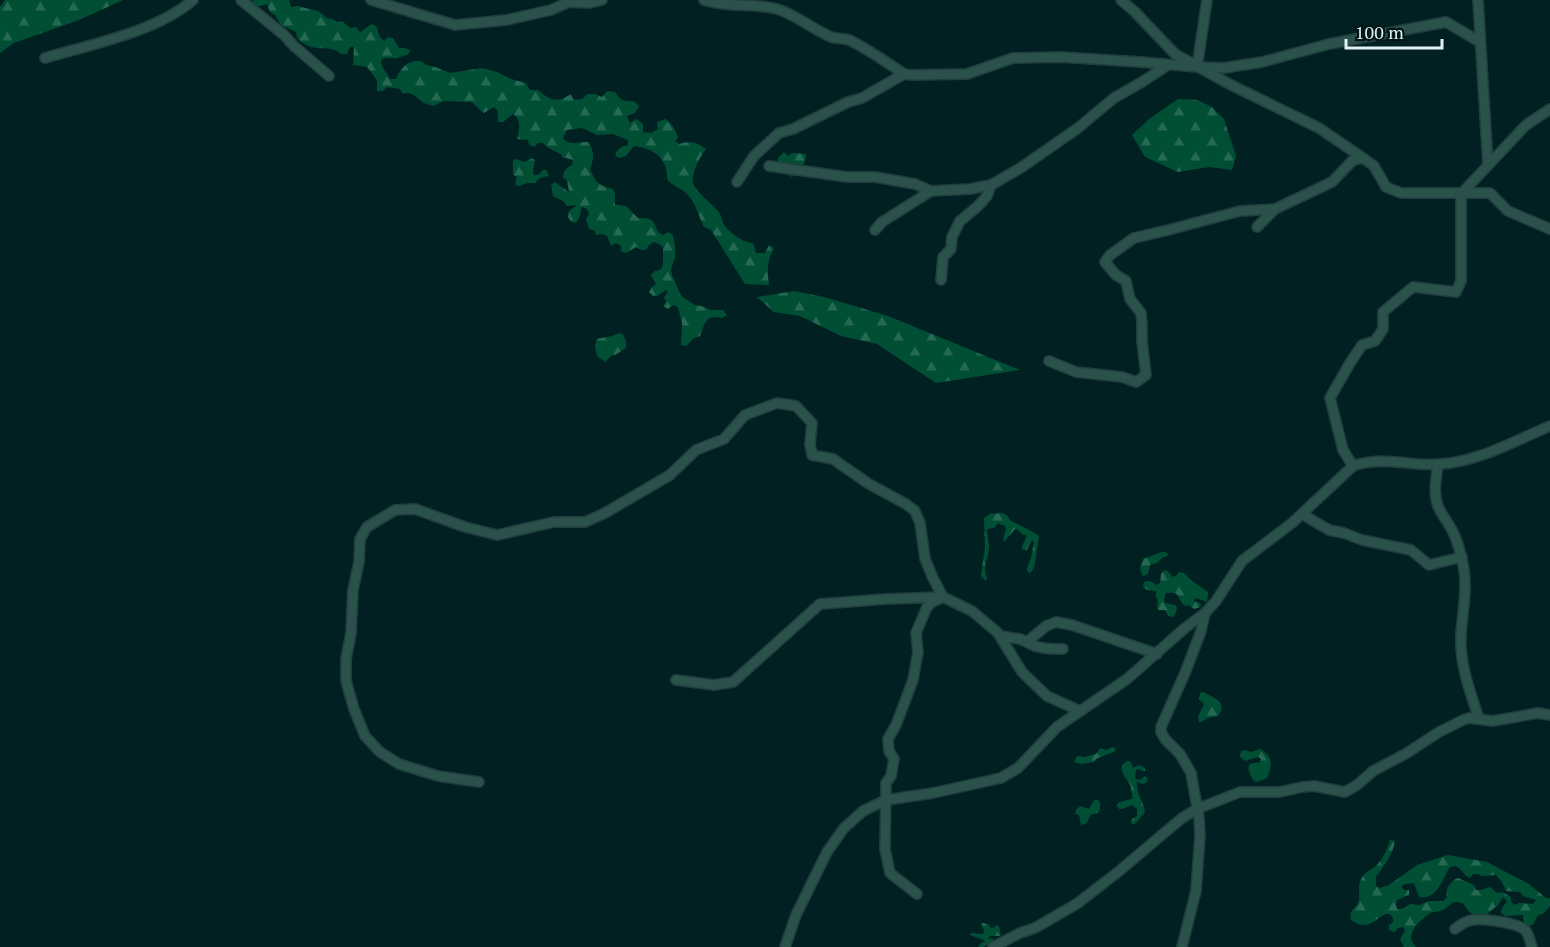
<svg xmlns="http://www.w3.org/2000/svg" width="1550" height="947" font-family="'PT Serif',serif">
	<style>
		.forest { fill: url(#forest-firs); fill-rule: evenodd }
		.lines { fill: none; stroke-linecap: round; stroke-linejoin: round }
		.minor-casing { stroke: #203e3f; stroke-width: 12 }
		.minor { stroke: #2b514b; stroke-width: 9 }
	</style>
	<defs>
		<pattern id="forest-firs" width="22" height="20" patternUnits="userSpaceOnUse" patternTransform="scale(1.5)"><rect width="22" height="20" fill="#004f34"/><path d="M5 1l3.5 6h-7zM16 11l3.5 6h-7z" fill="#256952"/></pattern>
	</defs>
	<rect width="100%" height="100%" fill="#002022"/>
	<g class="forest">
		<path d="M5 0H123L79 20 14 43 0 53V7Z"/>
		<path d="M253 0H289L291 7 297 6 318 11 327 18 332 19 337 22 342 21 350 28 356 27 360 32 362 31 371 24 376 26 380 37 384 41 388 37 393 38 399 48H405L410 50 408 55C404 55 401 57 397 58 390 59 387 56 381 60 381 69 387 72 390 79H396C401 67 408 60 421 61L427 65 435 67 450 73 482 68 497 72 511 79 526 83 530 90H538C550 100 556 104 571 94L574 100 582 99 588 94H595L602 97 607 91 615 92C620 100 624 102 634 101L639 106 635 113 627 116 630 123 636 119 643 124V132L651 133 658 129 657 122 665 119C673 124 675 129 678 138L675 141 679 144C690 140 697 142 706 149 700 157 691 173 693 183 695 191 712 204 718 211 722 216 721 218 723 223 727 231 745 244 753 243L756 253H765L769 245 774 248C767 261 767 270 769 285L745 284 711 230 704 227C698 215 696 203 686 193 680 187 673 187 667 179 668 158 653 148 634 146L626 156 619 158 615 155C617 149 622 146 628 145V140L613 134 597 135 582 128 567 130 563 138C570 147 579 141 588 142 595 152 594 158 590 169 596 183 598 185 613 189L615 194V205L626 206 638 218C652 218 653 219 658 232L663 235 668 232 673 235 675 247V258L671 269 672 275 681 296 695 305 701 306 711 310H723L727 315 722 318C705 314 705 324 700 336L694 338 686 346 681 345 682 323 678 307 673 305 668 309 663 306 666 302 664 297 668 292 666 290 657 296H653L649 292 652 287 656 284 651 275 655 271 660 270 663 265V247L659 244 654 242 649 245 646 250H641L636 247 626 253 621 251V246L616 243 611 246 607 236 602 234 596 235 595 231 589 229 586 219 589 214 587 209 582 207C580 213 580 218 576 223L571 222 568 217 569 211 577 205 567 206 563 201 553 196 551 185 555 182 569 192 567 181 563 177C564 170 566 168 572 165L573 160 562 157V155L547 147 543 143H538L534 147 529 145 528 140 517 139C519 129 522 121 513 114L503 122H498V111L494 107 484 113 480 110 472 102 444 101 433 106C430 105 427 104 424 103 416 98 415 92 403 93L400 89 387 87 383 91H377V80L367 67 353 65 354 47H350L347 54H341C331 43 312 55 297 38L296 32 281 25 275 15 270 12 267 4 257 7 252 4Z"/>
		<path d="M1178 99 1197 100 1212 107 1224 119 1236 156 1232 170 1209 167 1178 172 1145 157 1132 135 1149 119Z"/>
		<path d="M784 152 788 156 793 153 806 154C806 163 800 175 791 177L778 164V158Z"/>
		<path d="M531 158 535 160 533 171 534 175H538L543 170H547L548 176 540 178 535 183H527L519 186 515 185 517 177 513 175V160L517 159 525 162Z"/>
		<path d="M794 291 824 297 888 316 1020 370 936 383 877 344 841 336 800 316 774 312 757 297Z"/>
		<path d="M619 333 623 335 626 341V348L615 355H612L605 362 597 356 595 346 597 339C605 337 612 337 619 333Z"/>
		<path d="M1000 513C1005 513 1008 516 1010 520 1017 524 1034 532 1039 536L1034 568 1030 573 1027 571V568L1031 558 1034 541H1031L1027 550H1023L1022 548C1022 543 1027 540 1026 535H1023L1018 530 1015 529 1004 542 1003 539 1006 529 1005 526 998 523 994 528 987 529C987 535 989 542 989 549 988 560 982 567 987 578L986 581 981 576 985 547 984 518 990 514Z"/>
		<path d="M1162 552H1165L1169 555 1162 558 1157 563 1150 565 1148 574 1144 576 1142 575 1140 568 1143 559Z"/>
		<path d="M1164 570 1169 572 1172 577 1176 576 1179 572 1184 573 1192 581 1208 592 1207 602 1196 598 1194 601 1200 603 1201 607 1194 609 1189 605 1185 606C1176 598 1182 591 1166 593L1164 600 1165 603 1175 605 1177 608 1175 615 1172 617 1168 616 1165 610H1158L1157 607 1158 600 1156 598V591L1147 590 1143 587 1144 582C1149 580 1152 581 1156 585L1160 583 1161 574Z"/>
		<path d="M1203 692C1214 698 1229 702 1218 716L1208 718 1201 722H1199L1198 717 1204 704 1199 699 1200 693Z"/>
		<path d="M1112 747 1115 748 1116 751 1096 759 1094 762 1081 764 1074 762 1077 756 1084 757 1096 754 1100 748 1106 750Z"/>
		<path d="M1260 749C1274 757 1272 766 1267 778L1257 782 1254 781C1251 776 1246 769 1250 764L1260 762 1261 759 1258 757 1245 761 1240 757C1240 749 1245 749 1251 752Z"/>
		<path d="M1127 761 1131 762 1133 768 1139 765 1145 768V771H1142L1139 769 1136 770 1135 776 1136 779 1140 780 1145 776 1148 779 1147 782 1143 784 1137 782C1136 796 1144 801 1145 812L1136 823 1133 825 1131 822 1132 819 1137 816V809L1132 805 1122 809H1119L1117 806 1118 803C1122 800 1128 801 1133 798 1131 793 1132 787 1129 783 1125 776 1121 774 1122 765Z"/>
		<path d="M1094 800H1098L1100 803V811C1091 818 1093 808 1087 823L1081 825 1079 815 1075 814 1076 810 1080 806 1089 809Z"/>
		<path d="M1390 840 1395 841C1394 852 1383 868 1376 876V886L1380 888 1389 885 1417 865 1448 855 1487 862 1529 884 1546 898H1550V906L1543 914 1538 915 1533 925 1528 926 1524 924 1523 915 1505 916 1501 913 1502 908 1507 901 1503 897 1498 905 1486 915C1474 914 1470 916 1464 904 1451 899 1452 905 1443 910 1439 912 1433 911 1429 914 1419 921 1403 935 1416 947H1404L1400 939 1405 931 1403 927 1398 928 1395 932 1389 930V925L1393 922V918L1390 914H1385C1372 922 1367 931 1351 920 1349 909 1354 911 1358 903 1361 896 1357 887 1361 879 1364 873 1371 870 1376 866 1383 859 1387 850 1390 840ZM1455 866C1462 868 1463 875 1470 878L1473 874H1478L1482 876 1496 875 1502 882 1506 891 1520 892 1523 896 1536 900 1533 904 1519 903 1514 905 1511 901V897L1502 892 1497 893 1490 887 1481 890H1476L1474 885 1458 878C1450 881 1445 889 1447 897L1443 901H1429L1420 905 1410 904 1402 909H1397L1396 904 1397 900 1409 895V890H1404L1401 886 1405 884 1414 883 1419 897C1438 900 1442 879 1450 867Z"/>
		<path d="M983 923 988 924 991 928H993L997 925 999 926 1001 936H990L988 939 993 938V943L983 947H978L981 943 985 942 984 940 970 935 971 933 983 934 984 930 981 924Z"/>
	</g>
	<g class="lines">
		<g class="minor-casing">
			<g id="minor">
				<path d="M241 0 284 35 294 46 329 76"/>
				<path d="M371 0 455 25 506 20 551 10 569 2 589 3 602 0"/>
				<path d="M704 0C729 8 753 3 777 9 797 15 812 29 831 37 836 39 843 38 849 40 868 49 886 62 904 74L912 75 967 74 1013 58 1060 57 1141 62 1197 67 1224 68 1262 62 1329 44 1446 22 1480 42"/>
				<path d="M1121 0 1134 11 1175 54 1231 85 1319 128 1363 158"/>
				<path d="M1478 0 1488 165"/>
				<path d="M45 58C92 44 156 32 193 0"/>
				<path d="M1197 67 1207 0"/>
				<path d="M769 166 847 177H875L915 184 931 191"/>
				<path d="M737 182 754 156 779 133 793 129 848 102 862 98 904 74"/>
				<path d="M1257 227 1275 209 1332 182 1353 160 1363 158 1374 166 1386 187 1401 193H1490L1508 211 1550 229"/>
				<path d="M875 230 882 222 931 191 970 189 991 185 1022 167 1078 128 1114 98 1142 82 1168 65"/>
				<path d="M941 280 943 257 951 249 952 237 960 221 977 207 987 196 991 185"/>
				<path d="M1049 361 1076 372 1122 377 1136 382 1146 375 1142 341V324L1141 313 1130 299 1126 281 1116 275 1105 262 1110 255 1134 238 1168 230 1240 211 1275 209"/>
				<path d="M1438 465C1436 478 1433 492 1438 506 1441 514 1448 522 1452 530 1456 538 1459 547 1461 556 1469 584 1463 606 1461 634 1459 662 1470 692 1479 719"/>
				<path d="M1353 466 1343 450 1330 398 1350 363 1362 345 1375 341 1383 329V312L1413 287 1456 292 1461 281V194L1526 125 1550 109"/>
				<path d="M1302 514 1329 530 1344 533 1362 540 1411 550 1429 565 1462 557"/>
				<path d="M1000 636 1020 639 1027 642 1046 626 1056 622 1072 625 1157 654"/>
				<path d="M1027 642C1037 649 1051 649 1063 649"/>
				<path d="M676 680 714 685 733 682 820 604 886 599 943 597 972 611 998 633 1022 672 1047 696 1080 711"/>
				<path d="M479 782 438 776 399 764 380 752 365 736 354 709 346 681V659L351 633 353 590 359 562 360 539 367 527 395 510 415 509 465 527 497 535 554 522H585L605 513 670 475 696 450 724 439 745 415 777 403 796 406 812 423 810 444 812 455 833 459 869 484 906 504 915 511 920 523 925 559 933 578 943 597 931 603 927 607 916 633 918 652 913 680 896 725 888 739 889 751 894 759 891 776 886 783 885 849 890 873 917 894"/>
				<path d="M1455 929C1460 925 1466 921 1472 920 1483 918 1515 923 1524 929 1529 933 1530 942 1532 947"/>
				<path d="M785 947 796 915 827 852 844 828 863 811 886 800 933 793 1001 778 1018 768 1057 727 1127 679 1185 628 1205 613 1216 601 1242 561 1292 523 1353 466C1385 455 1410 467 1441 464 1480 461 1514 441 1550 426"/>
				<path d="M993 947 1020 933 1035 928 1078 903 1118 872 1182 818 1197 809 1240 792H1280L1302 787 1314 786 1345 792 1357 785 1373 771 1407 753 1439 732 1463 720 1469 718 1493 721 1538 713 1550 715"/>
				<path d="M1182 947 1196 891 1200 835 1199 818 1191 773 1180 754 1165 739 1161 732V727L1185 673 1201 631 1205 613"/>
			</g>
		</g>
		<use href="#minor" class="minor"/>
	</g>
	<path d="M1346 39v9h96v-9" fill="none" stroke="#e2f3f4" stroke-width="3"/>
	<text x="1355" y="39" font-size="18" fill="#e2f3f4" stroke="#011617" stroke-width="4.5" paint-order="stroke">100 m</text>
</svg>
